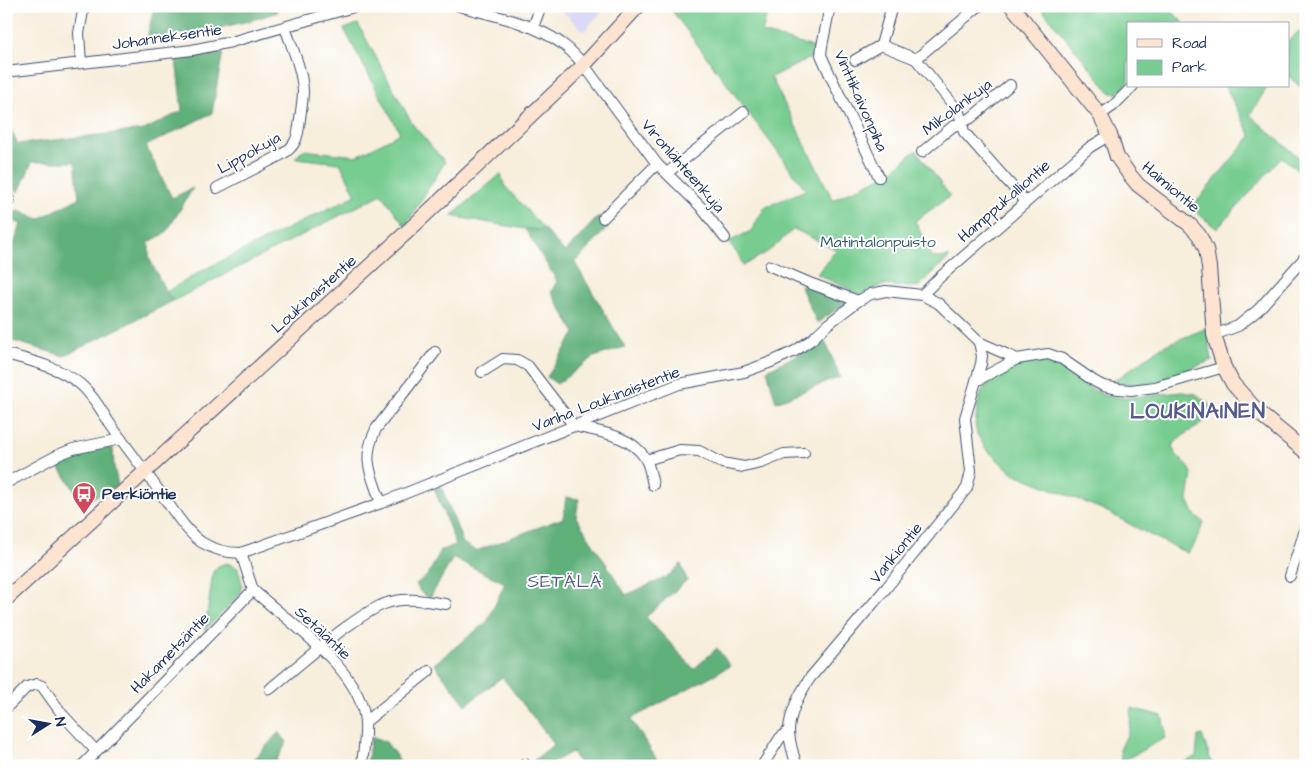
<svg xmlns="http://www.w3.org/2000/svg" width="1312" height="772" font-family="'Architects Daughter',sans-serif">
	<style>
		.built { fill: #d9d7f8 }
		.green { fill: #77cc90; stroke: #497e77 }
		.forest { fill: #61b07a; stroke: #3e706c }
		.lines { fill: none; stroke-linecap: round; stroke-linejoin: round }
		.street-casing { stroke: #3c4c71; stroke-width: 12 }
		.secondary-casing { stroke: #3c4c71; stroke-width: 16 }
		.street { stroke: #fff; stroke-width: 10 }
		.secondary { stroke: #fde4d1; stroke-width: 14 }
		.labels { text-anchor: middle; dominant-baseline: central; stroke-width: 4; stroke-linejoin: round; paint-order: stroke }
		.street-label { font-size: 16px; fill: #1b2f5e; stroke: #fff }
		.park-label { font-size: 16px; fill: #375e6d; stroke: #fff }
		.poi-label { font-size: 16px; font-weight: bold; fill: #1b2f5e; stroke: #fff; text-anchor: start }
		.neighbourhood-label { font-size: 18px; letter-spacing: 1px; fill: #565b8f; stroke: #fff }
		.district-label { font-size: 21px; font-weight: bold; letter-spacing: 1px; fill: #565b8f; stroke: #fff }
	</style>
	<rect width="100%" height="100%" fill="#fff"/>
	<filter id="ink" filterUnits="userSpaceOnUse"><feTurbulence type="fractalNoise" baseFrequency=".02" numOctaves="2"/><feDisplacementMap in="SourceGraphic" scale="10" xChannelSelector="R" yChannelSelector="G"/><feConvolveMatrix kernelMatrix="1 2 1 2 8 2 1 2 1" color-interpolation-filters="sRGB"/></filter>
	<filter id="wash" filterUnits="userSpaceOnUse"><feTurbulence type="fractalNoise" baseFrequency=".0096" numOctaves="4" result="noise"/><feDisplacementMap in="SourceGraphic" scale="20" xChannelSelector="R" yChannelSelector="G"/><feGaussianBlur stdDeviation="1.12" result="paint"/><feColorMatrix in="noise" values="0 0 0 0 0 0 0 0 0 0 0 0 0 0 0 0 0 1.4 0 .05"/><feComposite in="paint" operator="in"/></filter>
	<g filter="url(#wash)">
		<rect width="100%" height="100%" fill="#f7eedc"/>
		<path class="built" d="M561 6H607L584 31 561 10Z"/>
		<g class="green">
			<path d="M671 6H769L762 33 813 47 815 56 771 77 833 200 891 172 916 150 950 196 915 221 933 258 950 257 919 286 908 287 883 285 860 295 817 274 836 250 794 229 769 251 743 266 739 256 728 242 751 231 765 207 806 190 670 8Z"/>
			<path d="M1039 6H1166L1184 23 1128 24V83L1119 93H1111Z"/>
			<path d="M358 24 413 125 445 162 405 226 382 194 173 301 166 292 207 268 356 195 340 163 295 158 303 150 357 156 400 133 344 29Z"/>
			<path d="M1306 25V92L1288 76V41Z"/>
			<path d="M1225 86H1268L1250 115 1306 164V178L1282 157 1217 229 1191 208 1251 136Z"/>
			<path d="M501 174 504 185 545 230 525 229 451 216Z"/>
			<path d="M1207 328 1212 360 1162 381 1135 386 1111 383 1163 346Z"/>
			<path d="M1027 361H1044L1061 367 1083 384 1103 395 1124 398 1182 392 1196 394 1207 402 1213 412C1202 426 1184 432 1172 446L1175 453 1189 467 1192 474 1188 500 1196 517 1204 522 1193 547 1187 553 1146 533 1104 510 1015 474 1002 464 986 449 977 434 975 425 979 399 985 385 1003 372Z"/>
			<path d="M227 563 238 568 242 584 239 596 205 630 213 572 218 566Z"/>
			<path d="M1132 708 1162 716 1165 729V738L1121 762 1120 749 1129 731Z"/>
			<path d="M1202 735 1213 766H1174L1196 757 1198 736Z"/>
		</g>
		<g class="forest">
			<path d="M154 6H276L278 12 249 21 207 31 147 39Z"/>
			<path d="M223 51 212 113 146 146 172 198 193 188 166 233 149 242V258L166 292 173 301 64 356 6 339V266L21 224 6 218V217L19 210 39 219 79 198 75 162H32L19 192 6 184 13 168 6 153V120L18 144 144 130 182 111 176 59Z"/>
			<path d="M598 217 608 227 575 263 625 347 594 357 557 384 547 377 575 333 551 292 557 281 525 229 545 230 565 252Z"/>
			<path d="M800 285 847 302 817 323Z"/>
			<path d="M825 341 840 377 776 402 767 370Z"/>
			<path d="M103 448H113L114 467 118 485 83 503 57 464 85 453Z"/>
			<path d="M441 485 463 543 476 551 563 518 566 497 579 499 576 517 626 595 667 577 681 564 687 580 646 617 694 669 717 648 730 666 631 719 661 766H581L572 752 546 766H527L554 744 502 677 466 705 434 664 487 622 505 583 453 558 430 598 421 593 416 584 428 575 441 550 456 545 434 488Z"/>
			<path d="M279 732 287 742 273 766H248Z"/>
			<path d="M373 737 386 742 404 766H367L370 743Z"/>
		</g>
	</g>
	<g filter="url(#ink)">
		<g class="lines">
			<g class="street-casing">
				<g id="street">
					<path d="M459 6C494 16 531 22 561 43 570 49 577 57 584 65L657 164 700 206 725 238"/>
					<path d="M830 6 822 46 821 55 831 77 879 177"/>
					<path d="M533 27 541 6"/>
					<path d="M881 45 892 6"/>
					<path d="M916 59 959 112 964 132 1026 202"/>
					<path d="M855 60 881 45 916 59 979 6"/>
					<path d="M81 63 79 33 84 6"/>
					<path d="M6 72 192 50 231 42 357 6"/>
					<path d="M1100 115 1113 106 1133 86"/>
					<path d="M922 152 952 127 971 118 1010 85"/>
					<path d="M667 173 744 112"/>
					<path d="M217 188 281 155C297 146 298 136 300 119 301 110 303 100 303 91 302 69 292 48 285 27"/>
					<path d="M6 197 10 200"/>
					<path d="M603 218 657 164"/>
					<path d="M770 266 812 284 858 301"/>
					<path d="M922 295 939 278 1090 147 1110 135"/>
					<path d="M1214 335 1238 326 1258 310 1306 256"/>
					<path d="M6 354C32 361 59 367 80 384 93 395 101 410 110 424 127 448 145 471 162 495 174 511 185 530 201 542 214 550 226 553 241 553L381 503 679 384 744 372 771 362 795 351 811 340 828 324 858 301 871 294 886 291 922 295 938 303 979 342 1017 359 1048 354 1062 359 1094 381 1103 386 1119 389 1131 390 1155 387 1224 367"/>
					<path d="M482 372 503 359 517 360 528 366 574 426"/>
					<path d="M976 381 1017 359"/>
					<path d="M574 426C599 432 631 435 645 458 650 466 651 477 653 485"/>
					<path d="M646 460 680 450 699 451 722 463 744 467 761 463 784 454 804 453"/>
					<path d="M6 483 58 455 73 449 121 439"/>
					<path d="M381 503C371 473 361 460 376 429L435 352"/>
					<path d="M1290 576 1306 527"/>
					<path d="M253 590C289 623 363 670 365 723 366 737 363 752 362 766"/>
					<path d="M270 689C294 669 317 649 342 630 355 621 369 610 384 604 404 596 426 601 446 604"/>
					<path d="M6 708 27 687 37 684 42 686 62 714 96 751"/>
					<path d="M365 722 429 671"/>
					<path d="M82 766 253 590 241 553"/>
					<path d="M523 766 525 764"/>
					<path d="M762 766 780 738 789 730"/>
					<path d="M797 766C793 754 789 742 789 730 790 711 800 693 810 678L887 587 967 488 971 471 965 418 981 364 982 356 979 342"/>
				</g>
			</g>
			<g class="secondary-casing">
				<g id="secondary">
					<path d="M1012 6 1100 115 1110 135 1117 157 1129 174 1138 185 1190 225 1199 235 1206 249 1209 267 1214 335 1224 367 1233 384 1260 414 1306 452"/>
					<path d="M6 599 409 230 584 65 638 6"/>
				</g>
			</g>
			<use href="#street" class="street"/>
			<use href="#secondary" class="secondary"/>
		</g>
	</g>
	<defs>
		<g id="bus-pin" transform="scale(1.25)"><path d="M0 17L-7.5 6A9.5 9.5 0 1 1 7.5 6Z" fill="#d1495b" stroke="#fff"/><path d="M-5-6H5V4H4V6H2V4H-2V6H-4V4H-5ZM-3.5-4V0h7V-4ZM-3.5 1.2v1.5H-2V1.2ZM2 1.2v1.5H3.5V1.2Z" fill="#fff"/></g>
	</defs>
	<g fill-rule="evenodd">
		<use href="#bus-pin" x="84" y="494"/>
	</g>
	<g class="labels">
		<g class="street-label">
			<text transform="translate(167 37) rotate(-8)">Johanneksentie</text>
			<text transform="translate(861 101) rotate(66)">Vinttikaivonpiha</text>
			<text transform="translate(957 107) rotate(-37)">Mikolankuja</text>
			<text transform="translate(249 153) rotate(-29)">Lippokuja</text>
			<text transform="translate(683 166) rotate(49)">Vironlähteenkuja</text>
			<text transform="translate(1171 187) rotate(40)">Haimiontie</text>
			<text transform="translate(1004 201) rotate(-41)">Hamppukalliontie</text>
			<text transform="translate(314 294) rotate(-42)">Loukinaistentie</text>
			<text transform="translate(606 399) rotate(-21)">Vanha Loukinaistentie</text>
			<text transform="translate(896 553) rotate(-51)">Vankiontie</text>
			<text transform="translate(323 633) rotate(43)">Setäläntie</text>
			<text transform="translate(170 653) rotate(-46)">Hakametsäntie</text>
		</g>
		<g class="park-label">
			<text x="878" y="242">Matintalonpuisto</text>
		</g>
		<g class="poi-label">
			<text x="102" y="494">Perkiöntie</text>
		</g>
		<g class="neighbourhood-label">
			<text x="565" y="581">SETÄLÄ</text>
		</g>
		<g class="district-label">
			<text x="1198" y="411">LOUKINAINEN</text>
		</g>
	</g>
	<rect width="1312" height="772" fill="none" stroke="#fff" stroke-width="25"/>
	<rect x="1127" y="22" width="162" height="65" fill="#ffffff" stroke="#a4acbf"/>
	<rect x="1137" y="39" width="25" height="8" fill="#fde4d1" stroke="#a4acbf"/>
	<text x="1172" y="48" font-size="15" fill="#1b2f5e">Road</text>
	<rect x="1137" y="60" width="25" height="15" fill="#77cc90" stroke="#a4acbf"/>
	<text x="1172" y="72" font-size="15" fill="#1b2f5e">Park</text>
	<g transform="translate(48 724) rotate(79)" stroke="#ffffff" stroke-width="4" paint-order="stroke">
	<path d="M0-4L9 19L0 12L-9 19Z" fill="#1b2f5e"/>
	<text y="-8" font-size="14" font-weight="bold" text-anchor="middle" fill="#1b2f5e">N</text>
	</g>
</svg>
